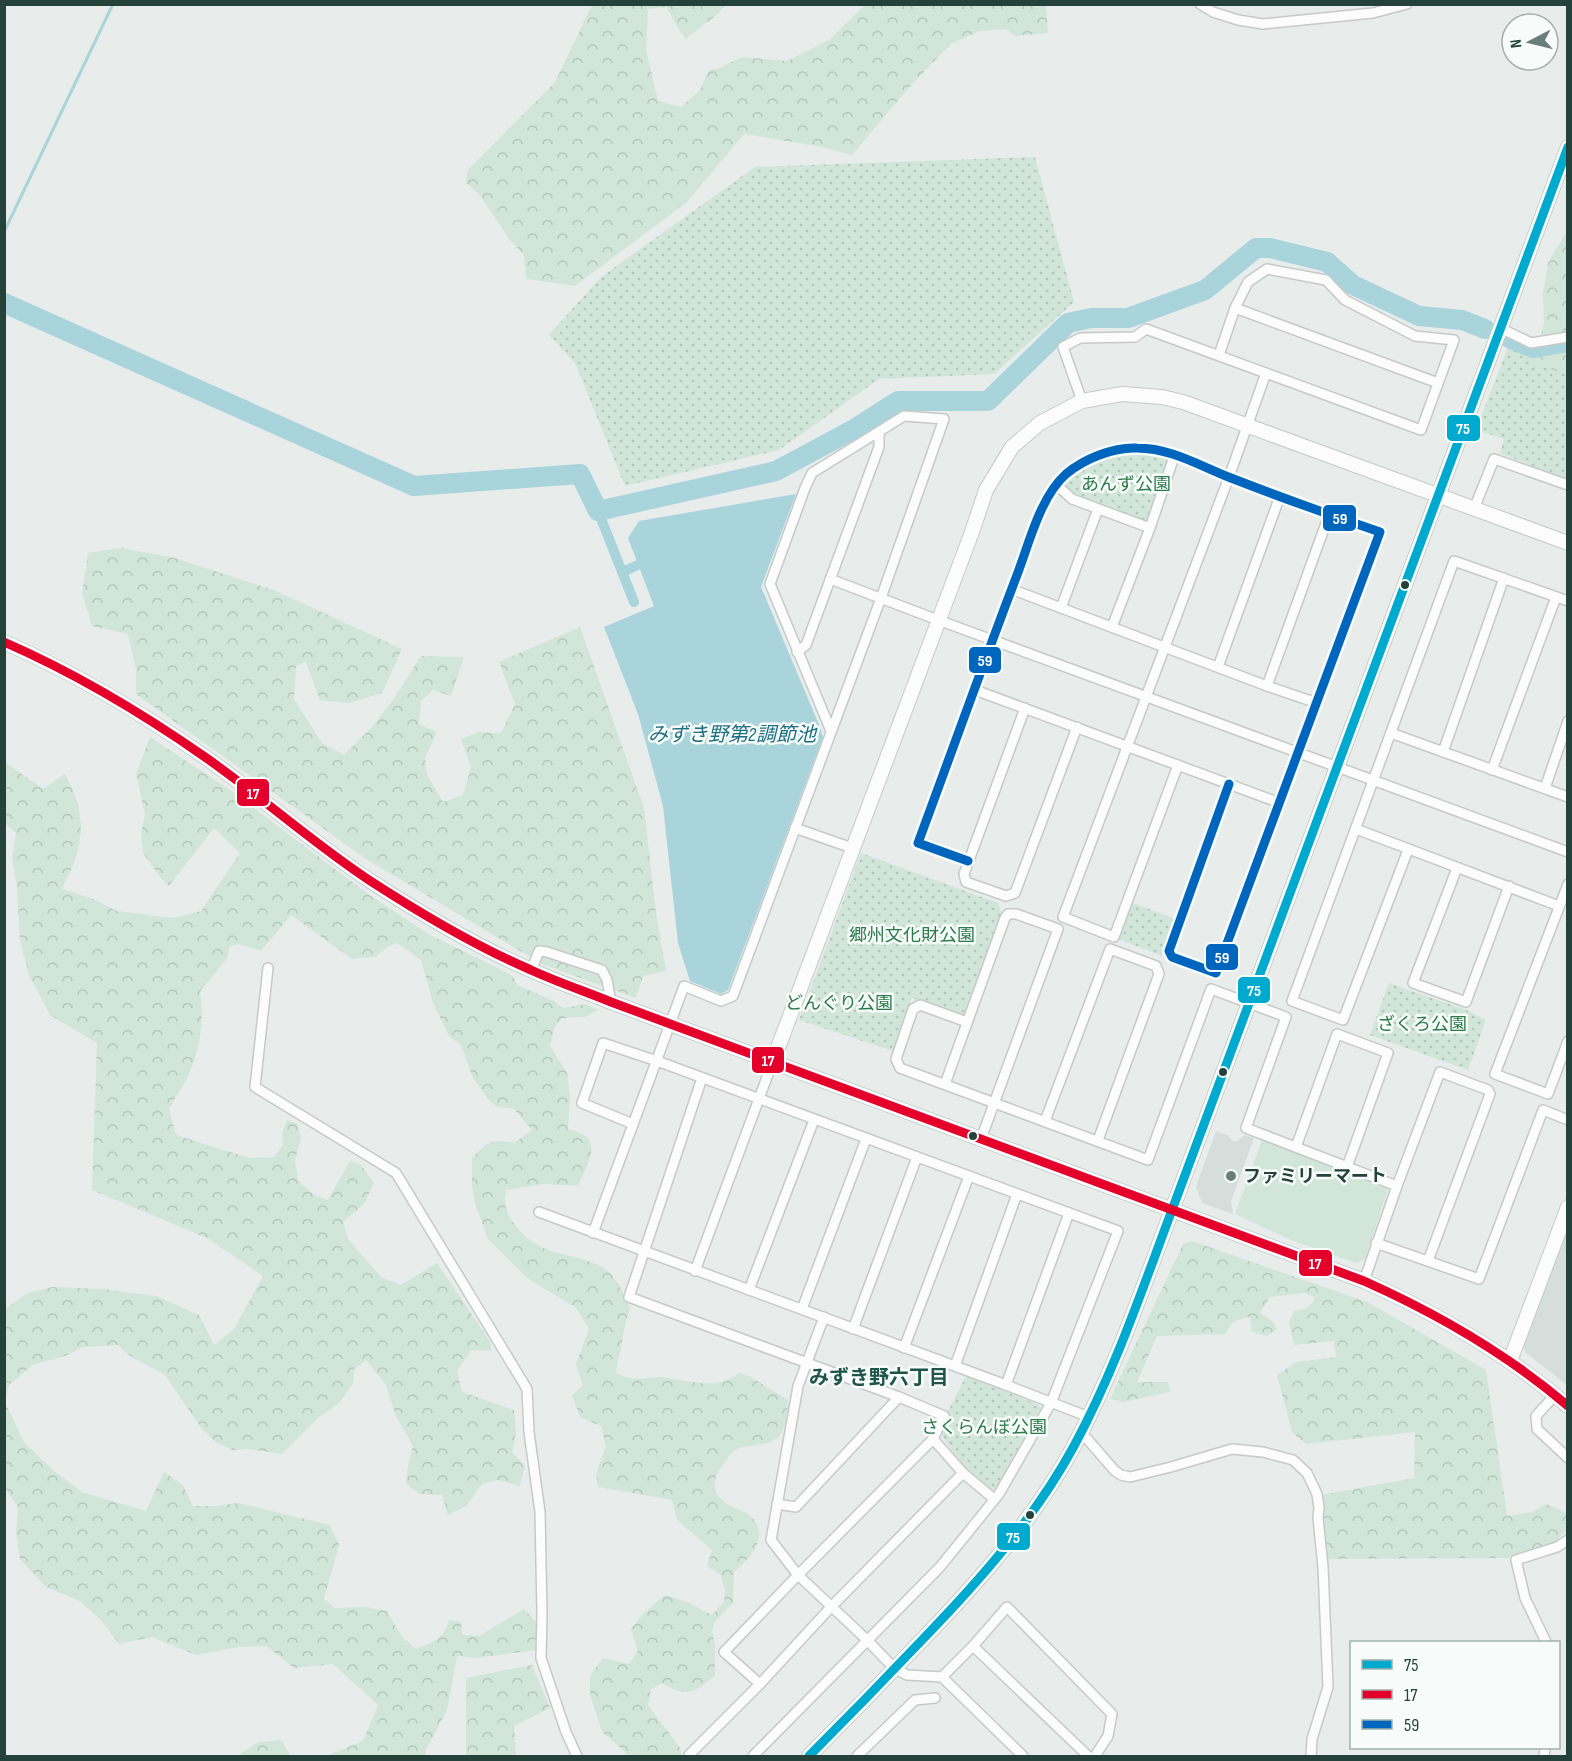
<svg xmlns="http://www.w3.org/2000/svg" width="1572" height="1761" font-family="'Sofia Sans Condensed','Noto Sans JP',sans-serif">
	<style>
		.built { fill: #d6dedb }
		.grass { fill: url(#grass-dots) }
		.forest { fill: url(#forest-crowns) }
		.pitch { fill: #d1e6d8 }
		.water { fill: #a9d4db }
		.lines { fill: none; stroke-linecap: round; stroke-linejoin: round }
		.stream { stroke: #a9d4db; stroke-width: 3 }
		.canal { stroke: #a9d4db; stroke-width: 10 }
		.river { stroke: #a9d4db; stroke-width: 20 }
		.street-casing { stroke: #c5cac8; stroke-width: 12 }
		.secondary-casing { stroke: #c3cbc8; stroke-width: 16 }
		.street { stroke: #fcfcfc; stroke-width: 9 }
		.secondary { stroke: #fcfcfc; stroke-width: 14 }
		.bus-1-casing { stroke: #f7fbf9; stroke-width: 14 }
		.bus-2-casing { stroke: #f7fbf9; stroke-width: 14 }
		.bus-3-casing { stroke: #f7fbf9; stroke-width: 14 }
		.bus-1 { stroke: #00a9ce; stroke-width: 9 }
		.bus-2 { stroke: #e4002b; stroke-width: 9 }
		.bus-3 { stroke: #0065bd; stroke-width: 9 }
		.bus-dot { fill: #24423a; stroke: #f7fbf9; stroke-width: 2 }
		.poi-dot { fill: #697e78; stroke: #f7fbf9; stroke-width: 2 }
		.labels { text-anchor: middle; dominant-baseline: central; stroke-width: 5; stroke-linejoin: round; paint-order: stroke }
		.park-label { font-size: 18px; fill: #2d7a4b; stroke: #f7fbf9 }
		.poi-label { font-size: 18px; font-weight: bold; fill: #24423a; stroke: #f7fbf9; text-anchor: start }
		.water-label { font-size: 20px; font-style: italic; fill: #1c6f80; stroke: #f7fbf9 }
		.neighbourhood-label { font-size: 20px; font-weight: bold; fill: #1f5548; stroke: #f7fbf9 }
		.line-badge { stroke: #f7fbf9; stroke-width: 2 }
		.badge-label { font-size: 16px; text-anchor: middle; font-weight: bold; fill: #fff }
	</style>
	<defs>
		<pattern id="grass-dots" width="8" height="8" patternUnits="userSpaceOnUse" patternTransform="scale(1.5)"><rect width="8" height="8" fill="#d1e6d8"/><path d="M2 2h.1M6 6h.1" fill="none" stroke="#b3c6ba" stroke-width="1.8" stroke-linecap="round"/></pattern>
		<pattern id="forest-crowns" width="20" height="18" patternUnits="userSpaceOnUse" patternTransform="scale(1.5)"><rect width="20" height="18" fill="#d1e6d8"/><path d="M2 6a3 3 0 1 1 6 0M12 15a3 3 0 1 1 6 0" fill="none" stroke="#b3c6ba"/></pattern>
	</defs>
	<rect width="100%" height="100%" fill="#e8edeb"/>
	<g class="built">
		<path d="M1216 1131 1229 1136 1231 1140 1236 1142 1245 1135 1254 1138 1231 1201 1233 1214 1202 1203 1196 1187Z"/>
		<path d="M1567 1231V1385L1526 1353 1523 1345Z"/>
	</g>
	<g class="grass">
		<path d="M1035 157 1074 302 994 374 879 379 779 450 625 486 575 363 549 335 601 277 755 167Z"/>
		<path d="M1510 342 1535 352 1567 348V480L1500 453 1504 439 1476 430Z"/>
		<path d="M1136 452 1167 456 1168 462 1148 520 1143 522 1073 495 1063 486 1078 472 1105 457Z"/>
		<path d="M861 853 998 903 1002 913 966 1013 960 1015 912 998 893 1051 799 1020Z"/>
		<path d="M1131 902 1175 919 1162 956 1118 939Z"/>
		<path d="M1389 983 1464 1009 1486 1020 1468 1070 1370 1035Z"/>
		<path d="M966 1376 1037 1404 1041 1408 996 1488 991 1491 965 1468 942 1436 946 1415Z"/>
	</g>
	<g class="forest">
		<path d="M592 5H725L717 15 685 39 666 7 648 9 646 49 658 101 681 107 700 90 709 70 717 69 742 57 787 61 829 40 865 5H1046L1048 33 1014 36 1006 29 980 31 951 44 912 84 852 155 822 147 744 134 687 202 575 286 526 279 524 255 510 240 479 194 466 183 467 171 555 82Z"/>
		<path d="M1567 231V375L1535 363 1544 322 1543 294 1548 263Z"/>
		<path d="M121 548 175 558 276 591 402 649 382 693 349 703 320 700 306 662 296 666 294 699 322 743 344 755 373 726 395 697 421 656 464 657 451 696 433 690 421 701 419 724 437 732 425 758 427 775 443 802 463 795 471 767 461 739 479 732 501 733 515 704 499 662 580 627 644 808 656 913 666 971 643 976 636 998 542 964 366 859 136 694V670L128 634 92 626 82 593 88 553Z"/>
		<path d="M150 737 230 790 368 894 432 936 490 964 513 976 517 985 554 1001 563 1008 586 1004 598 1010 585 1017 562 1018 554 1028 550 1046 567 1073 570 1097 568 1129C607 1138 588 1162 578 1186L544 1184 506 1190C503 1205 506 1212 515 1225 540 1259 570 1250 602 1267 617 1276 624 1294 630 1309 625 1321 624 1332 622 1343 620 1354 617 1362 616 1373 622 1375 628 1378 634 1379 645 1379 656 1376 667 1378 692 1381 717 1391 739 1373L749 1376 788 1400C787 1411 787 1426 780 1435 771 1447 749 1444 736 1449 731 1451 728 1458 725 1462 719 1469 716 1474 715 1483 715 1489 716 1495 721 1499 729 1507 741 1509 749 1515 772 1533 751 1559 734 1572L733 1603 715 1621 712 1631 715 1645V1676C693 1693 687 1698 662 1683L651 1689 648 1705 680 1748 682 1756H628L623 1750 602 1732 590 1695V1676L603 1658 629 1664 638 1651 631 1629 643 1614 665 1595 687 1602 712 1615 724 1602 725 1589 720 1574 707 1566 712 1550 677 1520 672 1500 598 1487 596 1473 606 1446 601 1426 580 1417 572 1395 583 1386 576 1364 589 1329 576 1308 527 1278 488 1239 475 1203 472 1185V1158C487 1142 492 1138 514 1143L532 1130 513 1108 497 1107 489 1100 473 1078 461 1045 449 1036 433 1003 421 960 397 943 386 948 375 957 352 959 291 915 261 951 239 944 230 946 227 958 200 992C205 1023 199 1056 184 1084 179 1092 174 1100 169 1109L176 1135 249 1158 274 1157 283 1145 282 1134 287 1120 298 1124 301 1139 295 1160 298 1180 314 1195 328 1200 350 1161 361 1165 374 1183 364 1204 343 1222 348 1239 381 1277 401 1285 437 1263 491 1343V1351L472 1350 457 1371 462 1392 514 1410 516 1432 512 1452 525 1466 520 1486 498 1480 482 1484 466 1506 448 1515 442 1495 420 1494 406 1484 408 1465 413 1446 395 1414 386 1385 366 1360 354 1369 353 1384 339 1403 318 1418 282 1454 248 1449 233 1450 217 1443 201 1428 165 1375 130 1356 118 1345 83 1347 63 1357 34 1364 9 1385 5 1402 24 1442 55 1472 82 1492 146 1511 164 1472 183 1485 193 1506H217L238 1503 330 1525 339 1545 324 1599 335 1608 366 1607 387 1611 402 1637 416 1649C434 1642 443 1640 449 1620L461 1622 462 1635 479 1636 524 1609 537 1623 535 1650 476 1658 457 1656 447 1710 426 1750V1756H326L363 1741 378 1705 333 1664 294 1668 266 1646 240 1647 196 1655 152 1637 119 1644 101 1620 80 1601 46 1587 20 1559 16 1533 18 1507 5 1488V1309L28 1293 53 1287 103 1289 156 1296 199 1315 214 1345 234 1329 263 1276 207 1238 92 1190 97 1043 50 1015 29 975 20 941 17 888 12 858 16 833 5 823V762L43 789 65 774C82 806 86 828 74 863 71 872 65 880 62 889L91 898 117 911 173 918 201 911 240 853 214 828 169 886 160 877 143 853 141 834 145 814 136 774Z"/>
		<path d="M1192 1241 1367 1302 1486 1370 1507 1516 1532 1512 1546 1504 1567 1513V1530L1549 1548 1512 1558 1320 1559 1321 1495 1414 1478 1415 1432 1306 1444 1292 1432 1277 1375 1296 1362 1336 1357 1334 1341 1294 1345 1289 1322 1294 1311C1304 1310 1312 1307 1315 1297L1304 1293 1270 1297 1260 1313 1273 1321 1277 1329 1267 1336 1252 1332 1250 1317 1234 1321 1225 1334 1157 1336 1137 1382H1168L1170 1392 1123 1402 1110 1399 1183 1244Z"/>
		<path d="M532 1665 550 1708 514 1726 516 1756H466V1678Z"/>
		<path d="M282 1740 290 1756H294H237L258 1742Z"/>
	</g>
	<path class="pitch" d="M1262 1140 1389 1187 1365 1259 1356 1263 1291 1240 1235 1214Z"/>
	<path class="water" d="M796 494 761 587 820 727 823 737 728 990 721 994 690 981 678 943 663 806 638 714 604 627 654 606 628 538 639 521Z"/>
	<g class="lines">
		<path class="stream" d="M4 232 113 4"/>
		<g class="canal">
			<path d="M598 511 634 602"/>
			<path d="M622 572 638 565"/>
		</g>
		<g class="river">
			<path d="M4 303 414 486 580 474 598 511 776 471 856 428 898 401H988L1068 323 1091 318H1128L1205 290 1256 248H1270L1327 262 1353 285 1419 316 1462 320 1485 329"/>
			<path d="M1509 338 1533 348 1568 342"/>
		</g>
		<g class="street-casing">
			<g id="street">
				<path d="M1200 4 1213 12 1238 20 1263 24 1373 13 1407 4"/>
				<path d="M1235 308 1438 383"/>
				<path d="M1500 328 1531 343 1568 337"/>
				<path d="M1082 401 1063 347 1080 338 1135 337 1146 329 1421 430 1454 340 1415 336 1345 300 1326 280 1267 269 1248 282 1235 308 1219 355"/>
				<path d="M1057 485 1072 499 1150 528"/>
				<path d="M1474 509 1494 459 1568 485"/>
				<path d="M830 579 938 620 1568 852"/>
				<path d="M1011 589 1267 686 1317 703"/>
				<path d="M1061 608 1098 509"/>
				<path d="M1112 627 1150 528 1175 454"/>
				<path d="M797 652 806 645 879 447V432"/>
				<path d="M1218 667 1280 496"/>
				<path d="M1267 686 1329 515"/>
				<path d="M975 690 1280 803"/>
				<path d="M1025 708 964 874 966 882 1006 896 1015 893 1077 727"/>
				<path d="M1391 733 1568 797"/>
				<path d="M1443 752 1504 578"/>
				<path d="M1178 765 1114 937 1063 917 1229 477 1266 373"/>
				<path d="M1492 770 1556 597"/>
				<path d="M1545 788 1568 721"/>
				<path d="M795 828 852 848"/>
				<path d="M1356 829 1559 906"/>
				<path d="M1408 850 1343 1020 1292 1001 1454 561 1568 601"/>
				<path d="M968 861 918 843C951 754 983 664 1017 575 1029 544 1040 497 1066 474 1084 459 1113 447 1137 448 1171 448 1200 466 1231 478 1280 497 1330 515 1380 532L1216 973 1172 957 1169 951 1229 784"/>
				<path d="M1457 868 1413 983 1466 1002 1509 886"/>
				<path d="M1568 884 1495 1074 1548 1094 1568 1041"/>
				<path d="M268 968 255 1087 396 1173 527 1389 529 1432 540 1512 542 1613 541 1658 566 1732 577 1756"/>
				<path d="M531 971 539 951 547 952 602 970 607 980 611 1002"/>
				<path d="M967 1022 920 1005 913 1009 896 1059 900 1068 1148 1160 1211 989 1286 1017 1246 1128 1397 1186"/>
				<path d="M702 1078 629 1297 899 1397 944 1416 933 1439 798 1575 724 1652 760 1684"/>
				<path d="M945 1084 1005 918 1008 914H1016L1058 929 981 1139"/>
				<path d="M1045 1121 1110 949 1156 966 1159 974 1098 1140"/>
				<path d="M633 1124 582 1103 603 1043 657 1061 1118 1231 1051 1403 999 1494 940 1567 753 1756"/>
				<path d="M1296 1147 1337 1034 1388 1053 1347 1167"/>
				<path d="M539 1212 1006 1385 1089 1417"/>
				<path d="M593 1233 684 986 721 1001 733 996 881 598 944 419 904 416 812 473 805 488 770 584 831 731"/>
				<path d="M1376 1243 1479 1279 1543 1110 1568 1120"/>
				<path d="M695 1271 773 1061"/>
				<path d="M1364 1281 1397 1186 1440 1072 1488 1090 1490 1094 1428 1261"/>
				<path d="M749 1290 814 1120"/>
				<path d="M802 1309 866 1139"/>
				<path d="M824 1317 798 1386 771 1540 798 1575 867 1640 895 1669 907 1675 942 1677 1023 1756"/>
				<path d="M853 1329 917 1157"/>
				<path d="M904 1348 969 1176"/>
				<path d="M955 1366 1017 1194"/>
				<path d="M1006 1385 1069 1213"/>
				<path d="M1555 1395 1536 1416 1537 1429 1568 1458"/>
				<path d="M1081 1432 1115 1471 1121 1475 1130 1477 1171 1467 1232 1449 1263 1452 1293 1460 1307 1473 1317 1494 1319 1508 1318 1518 1323 1567 1328 1687 1312 1739 1311 1756"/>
				<path d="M933 1439 963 1473 994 1499"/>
				<path d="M777 1504 796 1507 899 1397"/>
				<path d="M1546 1642 1525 1598 1516 1560 1557 1547 1568 1540"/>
				<path d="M973 1646 1088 1756"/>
				<path d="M942 1677 973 1646 1007 1607 1112 1714 1108 1736 1095 1756"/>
				<path d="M690 1756 689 1755 760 1684 831 1607 963 1473"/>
				<path d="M857 1756 915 1700 935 1698"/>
				<path d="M1544 1756 1545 1748"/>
			</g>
		</g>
		<g class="secondary-casing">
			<g id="secondary">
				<path d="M4 642C75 673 142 713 205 757 262 797 314 844 372 882 423 915 475 946 531 970 557 982 584 991 611 1002L1364 1281C1438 1314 1506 1353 1568 1406"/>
				<path d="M773 1061 972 532 986 490 1012 447 1040 423 1082 401 1122 394 1162 397 1183 402 1568 543"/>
				<path d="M1510 1361 1568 1207"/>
				<path d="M809 1756C847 1718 885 1679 923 1639 980 1580 1035 1518 1074 1446 1115 1370 1142 1290 1172 1210L1568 147"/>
			</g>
		</g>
		<use href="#street" class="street"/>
		<use href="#secondary" class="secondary"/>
		<g class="bus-1-casing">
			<path id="bus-1" d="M809 1756C847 1718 885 1679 923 1639 980 1580 1035 1518 1074 1446 1115 1370 1142 1290 1172 1210L1568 147"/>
		</g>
		<g class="bus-2-casing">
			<path id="bus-2" d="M4 642C75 673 142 713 205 757 262 797 314 844 372 882 423 915 475 946 531 970 557 982 584 991 611 1002L1364 1281C1438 1314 1506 1353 1568 1406"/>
		</g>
		<g class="bus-3-casing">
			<path id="bus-3" d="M968 861 918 843C951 754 983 664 1017 575 1029 544 1040 497 1066 474 1084 459 1113 447 1137 448 1171 448 1200 466 1231 478 1280 497 1330 515 1380 532L1216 973 1172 957 1169 951 1229 784"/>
		</g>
		<use href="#bus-1" class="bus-1"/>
		<use href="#bus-2" class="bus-2"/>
		<use href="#bus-3" class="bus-3"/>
	</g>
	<g class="bus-dot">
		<circle cx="1405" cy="585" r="5"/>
		<circle cx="1223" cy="1072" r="5"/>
		<circle cx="973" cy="1136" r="5"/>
		<circle cx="1030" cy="1515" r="5"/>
	</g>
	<circle class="poi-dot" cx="1231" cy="1176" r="6"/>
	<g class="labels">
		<g class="park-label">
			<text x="1126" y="484">あんず公園</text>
			<text x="912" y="935">郷州文化財公園</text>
			<text x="839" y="1003">どんぐり公園</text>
			<text x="1422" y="1024">ざくろ公園</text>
			<text x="984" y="1427">さくらんぼ公園</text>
		</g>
		<g class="poi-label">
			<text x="1243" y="1176">ファミリーマート</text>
		</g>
		<g class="water-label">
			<text x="732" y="735">みずき野第2調節池</text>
		</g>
		<g class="neighbourhood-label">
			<text x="879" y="1378">みずき野六丁目</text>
		</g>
	</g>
	<g class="line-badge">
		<rect x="1446" y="414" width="35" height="28" rx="6" fill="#00a9ce"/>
		<rect x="1322" y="504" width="35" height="28" rx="6" fill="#0065bd"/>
		<rect x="968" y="646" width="34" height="28" rx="6" fill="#0065bd"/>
		<rect x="236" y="778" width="34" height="29" rx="6" fill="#e4002b"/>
		<rect x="1205" y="943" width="34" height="28" rx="6" fill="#0065bd"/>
		<rect x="1237" y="976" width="34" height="28" rx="6" fill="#00a9ce"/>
		<rect x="751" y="1046" width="34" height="28" rx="6" fill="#e4002b"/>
		<rect x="1298" y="1249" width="35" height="28" rx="6" fill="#e4002b"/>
		<rect x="996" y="1522" width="35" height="29" rx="6" fill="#00a9ce"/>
	</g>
	<g class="badge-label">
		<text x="1463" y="434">75</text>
		<text x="1340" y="524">59</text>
		<text x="985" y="666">59</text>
		<text x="253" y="799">17</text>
		<text x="1222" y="963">59</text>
		<text x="1254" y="996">75</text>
		<text x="768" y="1066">17</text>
		<text x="1315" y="1269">17</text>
		<text x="1013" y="1543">75</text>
	</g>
	<rect width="1572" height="1761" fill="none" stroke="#24423a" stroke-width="12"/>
	<rect x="1350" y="1641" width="210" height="108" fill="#f7fbf9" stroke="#a3b1ad" stroke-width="1.5"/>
	<rect x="1362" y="1660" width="30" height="9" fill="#00a9ce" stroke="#a3b1ad" stroke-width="1.5"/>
	<text x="1404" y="1671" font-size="18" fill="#24423a">75</text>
	<rect x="1362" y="1690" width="30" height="9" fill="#e4002b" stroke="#a3b1ad" stroke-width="1.5"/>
	<text x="1404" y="1701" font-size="18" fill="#24423a">17</text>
	<rect x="1362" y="1720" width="30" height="9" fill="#0065bd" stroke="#a3b1ad" stroke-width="1.5"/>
	<text x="1404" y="1731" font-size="18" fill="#24423a">59</text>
	<g transform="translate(1530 42) rotate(263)"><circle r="28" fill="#f7fbf9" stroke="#a3b1ad" stroke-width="1.5"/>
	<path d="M0-4.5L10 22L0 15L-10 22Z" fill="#697e78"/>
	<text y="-9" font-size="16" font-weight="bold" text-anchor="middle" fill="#24423a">N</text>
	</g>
</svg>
